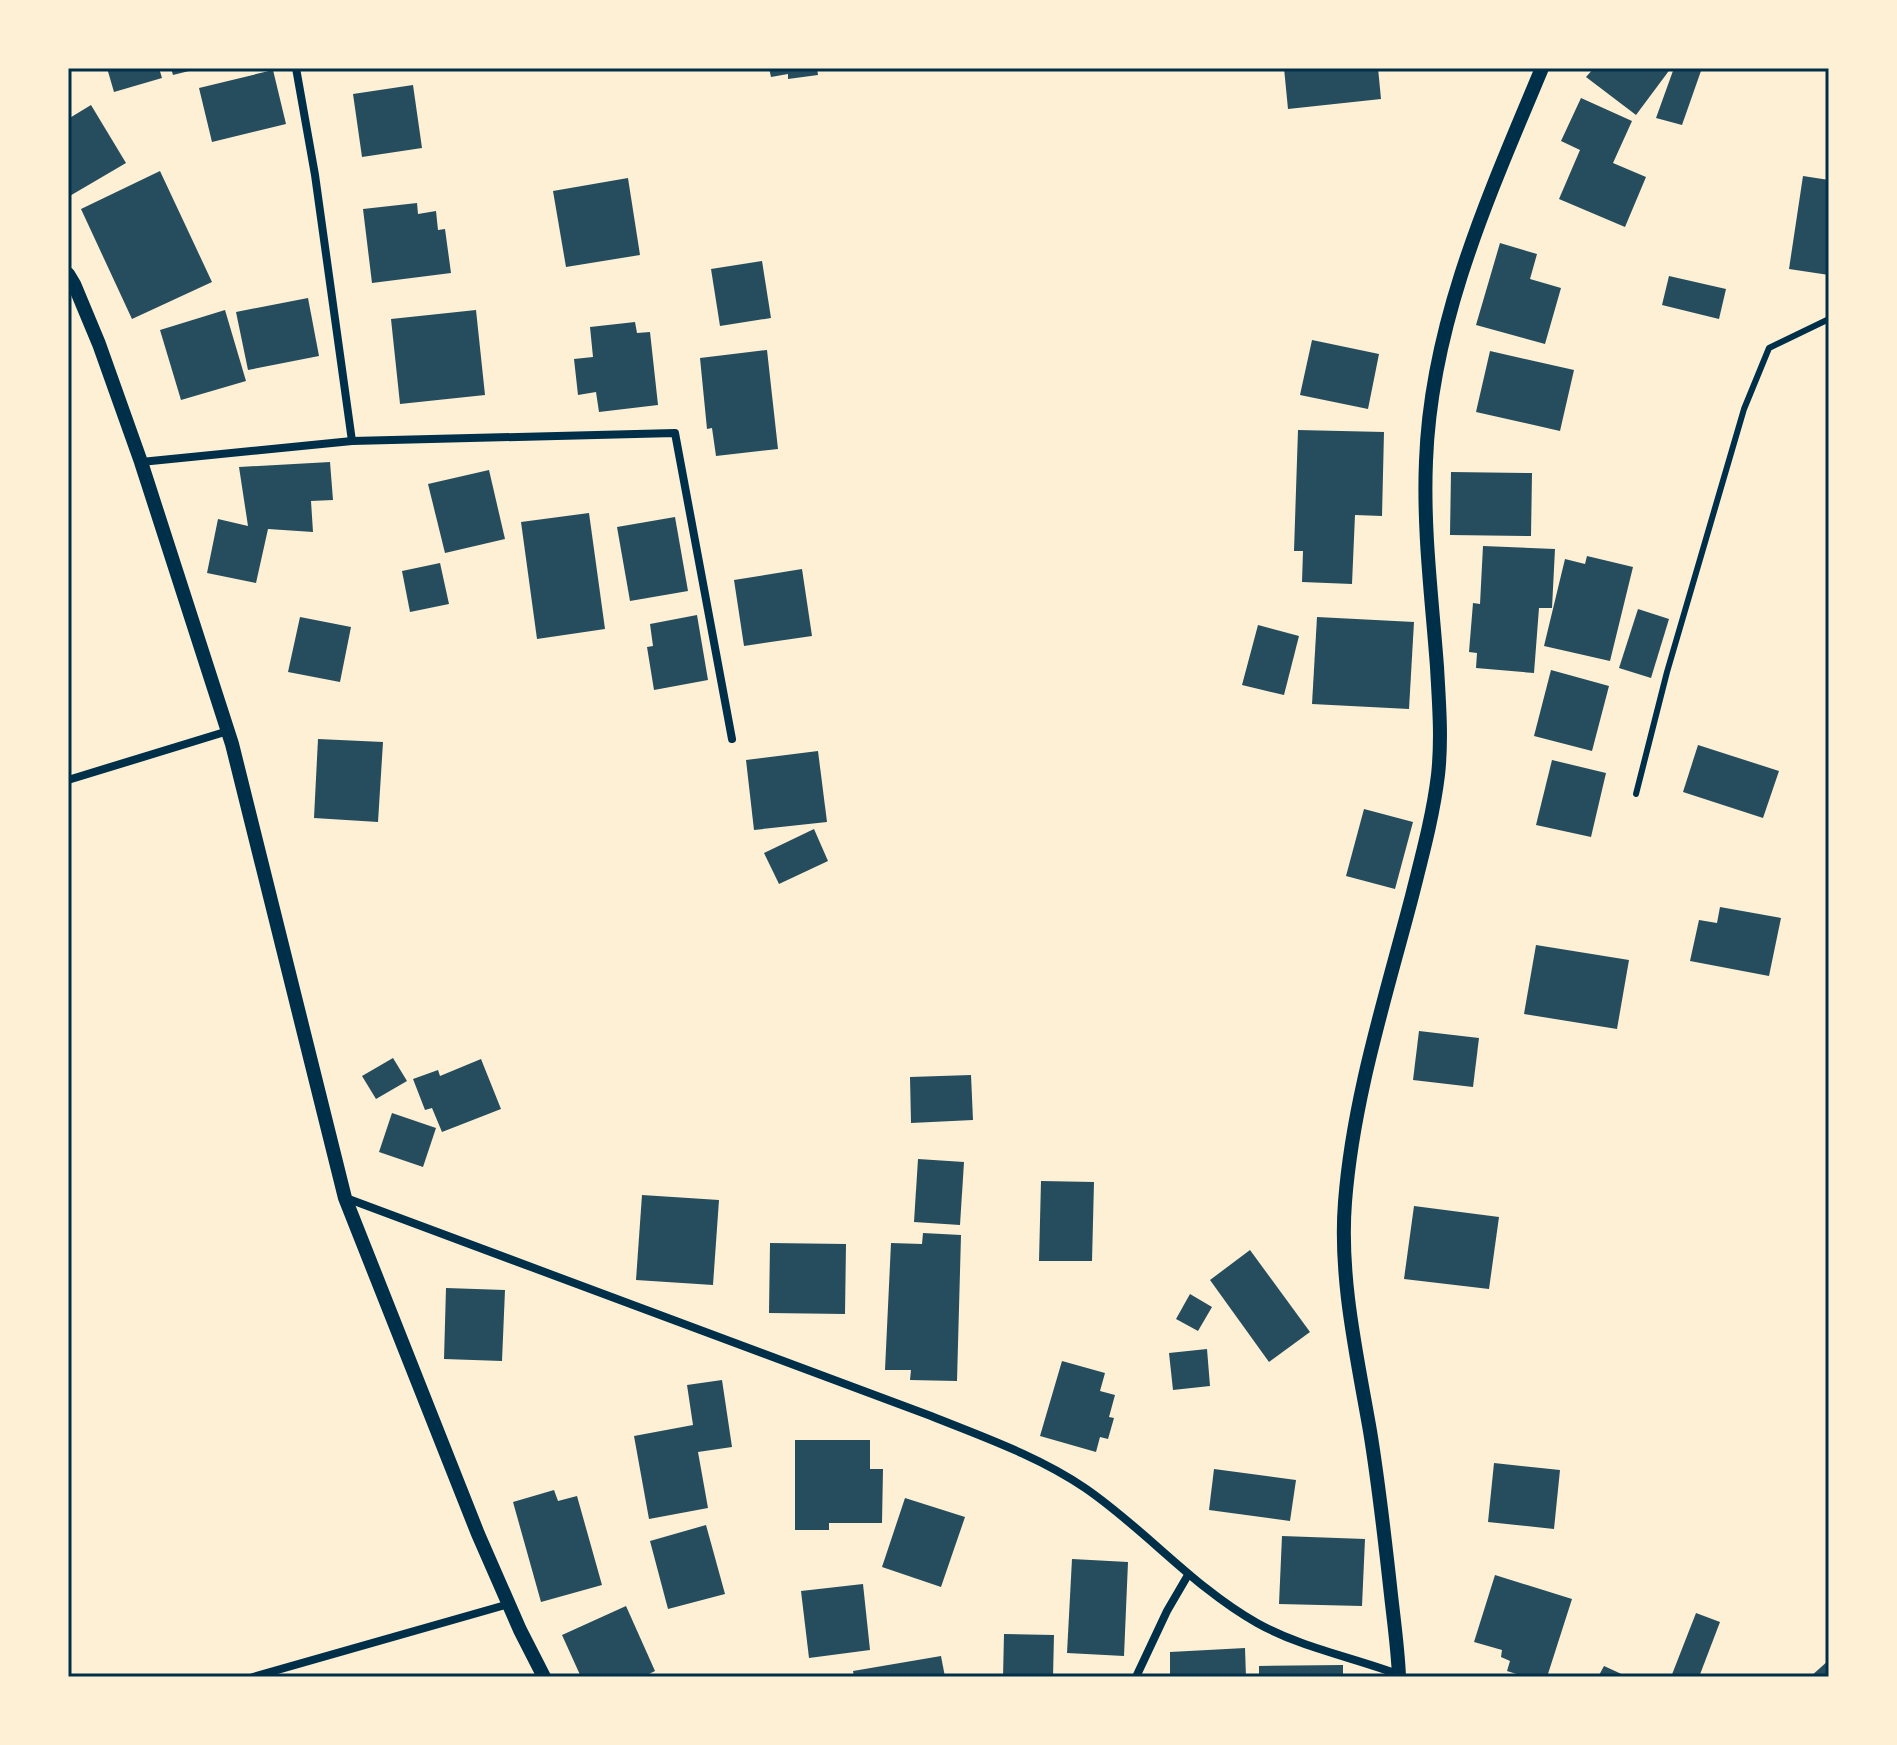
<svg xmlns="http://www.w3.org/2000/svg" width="1897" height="1745" font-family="'Roboto Serif',serif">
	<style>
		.building { fill: #264d5e }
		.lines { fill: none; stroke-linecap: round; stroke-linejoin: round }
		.service { stroke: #003049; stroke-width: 6 }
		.minor { stroke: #003049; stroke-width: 8 }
		.tertiary { stroke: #003049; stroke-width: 14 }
		.neatline { fill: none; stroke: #003049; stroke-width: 3 }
	</style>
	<rect width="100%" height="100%" fill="#fdf0d5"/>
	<g class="building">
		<path d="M107 68H159L162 78 114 92Z"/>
		<path d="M171 68H197V69L173 75Z"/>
		<path d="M769 68H817L818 75 788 79V74L771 77Z"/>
		<path d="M1284 68H1378L1381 99 1288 109Z"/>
		<path d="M1594 68H1671L1636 115 1586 77Z"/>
		<path d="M1674 68H1702L1682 125 1656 118Z"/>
		<path d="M273 70 286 124 212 142 199 88Z"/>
		<path d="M413 85 422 148 362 157 353 94Z"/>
		<path d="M1581 98 1632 121 1613 163 1646 177 1625 227 1559 199 1580 150 1561 141Z"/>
		<path d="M91 105 126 163 68 197V119Z"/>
		<path d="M160 171 212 282 132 319 81 209Z"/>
		<path d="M1803 176 1829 180V275L1789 269Z"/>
		<path d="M628 178 640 255 566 267 553 191Z"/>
		<path d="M417 203 418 214 436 211 438 230 445 229 451 273 372 283 363 209Z"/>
		<path d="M1500 243 1537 254 1530 279 1561 288 1545 344 1476 325Z"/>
		<path d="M762 261 771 318 720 326 711 269Z"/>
		<path d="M1669 276 1726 289 1719 319 1662 305Z"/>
		<path d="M308 298 319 356 248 370 236 312Z"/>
		<path d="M225 310 246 381 181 400 160 330Z"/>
		<path d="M476 310 485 395 400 404 391 319Z"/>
		<path d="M635 322 637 333 650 332 658 405 599 412 596 392 578 395 574 359 593 357 590 327Z"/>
		<path d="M1312 340 1379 354 1368 409 1300 395Z"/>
		<path d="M767 350 778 449 716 456 712 428 707 429 700 358Z"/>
		<path d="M1490 351 1574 370 1560 431 1476 412Z"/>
		<path d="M1298 430 1384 432 1382 516 1355 515 1352 584 1302 582 1303 551H1294Z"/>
		<path d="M330 462 333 500 311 501 313 532 268 529 256 583 207 573 218 519 248 526 239 467Z"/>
		<path d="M489 470 505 539 445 553 428 484Z"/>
		<path d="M1451 472 1532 473 1531 536 1450 535Z"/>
		<path d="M589 513 605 629 537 639 521 522Z"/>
		<path d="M675 517 688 591 630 601 617 527Z"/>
		<path d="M1483 546 1555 549 1552 608H1539L1534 673 1476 668 1477 653 1469 652 1473 603 1480 604Z"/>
		<path d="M1587 556 1633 567 1610 661 1544 646 1565 559 1585 564Z"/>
		<path d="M440 563 449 604 410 612 402 571Z"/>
		<path d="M802 569 812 636 744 646 734 580Z"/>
		<path d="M1638 609 1669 619 1651 678 1619 668Z"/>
		<path d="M697 615 708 680 654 690 647 647 653 646 650 624Z"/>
		<path d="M300 617 351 627 340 682 288 672Z"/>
		<path d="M1317 617 1414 622 1409 709 1312 704Z"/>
		<path d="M1258 625 1299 636 1284 695 1242 685Z"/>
		<path d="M1551 670 1609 686 1592 751 1534 736Z"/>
		<path d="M318 739 383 742 378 822 314 818Z"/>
		<path d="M1698 745 1779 771 1763 818 1683 792Z"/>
		<path d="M818 751 827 822 754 830 746 760Z"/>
		<path d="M1552 760 1606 773 1591 837 1536 825Z"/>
		<path d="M1364 809 1413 822 1395 889 1346 876Z"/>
		<path d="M814 829 828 861 779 884 764 853Z"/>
		<path d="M1720 907 1781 918 1769 976 1690 961 1699 920 1717 923Z"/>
		<path d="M1536 945 1629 960 1617 1029 1524 1014Z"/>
		<path d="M1419 1031 1479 1038 1473 1087 1413 1080Z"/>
		<path d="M393 1058 407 1081 376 1099 362 1076Z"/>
		<path d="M481 1059 501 1109 442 1132 432 1108 425 1110 413 1079 438 1070 440 1076Z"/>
		<path d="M971 1075 973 1120 911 1123 910 1077Z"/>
		<path d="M392 1113 436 1128 423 1167 379 1152Z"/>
		<path d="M918 1159 964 1162 960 1225 914 1222Z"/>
		<path d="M1041 1181 1094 1182 1092 1261H1039Z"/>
		<path d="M642 1195 719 1200 713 1285 636 1280Z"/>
		<path d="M1414 1206 1499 1217 1489 1289 1404 1279Z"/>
		<path d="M923 1233 961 1235 957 1381 910 1380 911 1370H885L891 1243 922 1244Z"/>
		<path d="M770 1243 846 1244 845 1314 769 1313Z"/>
		<path d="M1250 1250 1310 1332 1269 1362 1210 1280Z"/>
		<path d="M446 1288 505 1290 502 1361 444 1359Z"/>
		<path d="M1190 1294 1212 1307 1198 1331 1176 1319Z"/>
		<path d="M1207 1349 1210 1386 1173 1390 1169 1353Z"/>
		<path d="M1062 1361 1105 1373 1100 1391 1115 1395 1109 1417 1114 1418 1108 1439 1100 1437 1096 1452 1040 1436Z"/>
		<path d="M722 1380 732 1447 698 1452 708 1508 649 1519 634 1436 693 1425 687 1385Z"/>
		<path d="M795 1440H870V1469H883L882 1523H829V1530H795Z"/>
		<path d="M1494 1463 1560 1470 1554 1529 1488 1522Z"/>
		<path d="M1214 1469 1296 1480 1290 1521 1209 1510Z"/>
		<path d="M554 1490 558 1501 577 1496 602 1585 541 1602 513 1502Z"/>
		<path d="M905 1498 965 1517 941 1587 882 1567Z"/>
		<path d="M706 1525 725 1594 668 1609 650 1541Z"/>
		<path d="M1282 1536 1365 1539 1362 1606 1279 1604Z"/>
		<path d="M1072 1559 1128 1562 1124 1656 1067 1653Z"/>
		<path d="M1495 1575 1572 1599 1547 1677H1526L1507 1671 1510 1661 1501 1657 1502 1650 1474 1642Z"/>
		<path d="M863 1584 870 1650 809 1658 801 1591Z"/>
		<path d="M626 1606 655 1671 643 1677H581L562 1635Z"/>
		<path d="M1696 1613 1720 1622 1699 1677H1671Z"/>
		<path d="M1004 1634 1054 1635 1053 1677H1003Z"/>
		<path d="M1245 1648 1246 1677H1170V1652Z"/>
		<path d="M941 1656 945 1677H854L853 1671Z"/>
		<path d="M1829 1660V1677H1810Z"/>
		<path d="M1343 1665V1677H1259V1666Z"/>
		<path d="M1604 1666 1628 1677H1598Z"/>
	</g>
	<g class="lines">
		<path class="service" d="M1636 794 1667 672 1744 409 1769 348 1829 319"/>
		<g class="minor">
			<path d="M296 68 315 175 352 441"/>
			<path d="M141 462 352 441 675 433 732 739"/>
			<path d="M68 780 228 731"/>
			<path d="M346 1198 931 1416C983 1437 1038 1456 1085 1488 1145 1529 1193 1587 1257 1623 1302 1648 1352 1657 1400 1675"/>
			<path d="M253 1677 509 1604"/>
			<path d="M1136 1677 1167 1611 1188 1575"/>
		</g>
		<g class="tertiary">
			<path d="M68 274 74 284 99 344 141 462 232 744 345 1198 478 1534 520 1630 544 1677"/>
			<path d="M1399 1677C1398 1650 1394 1622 1391 1595 1385 1540 1379 1486 1370 1431 1357 1356 1339 1278 1345 1202 1353 1098 1386 996 1412 896 1422 856 1433 816 1438 775 1442 739 1439 703 1437 667 1432 599 1423 530 1426 461 1431 322 1489 195 1542 68"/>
		</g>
	</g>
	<rect width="1897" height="1745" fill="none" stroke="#fdf0d5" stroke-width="140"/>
	<rect x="70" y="70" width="1757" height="1605" class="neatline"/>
</svg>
